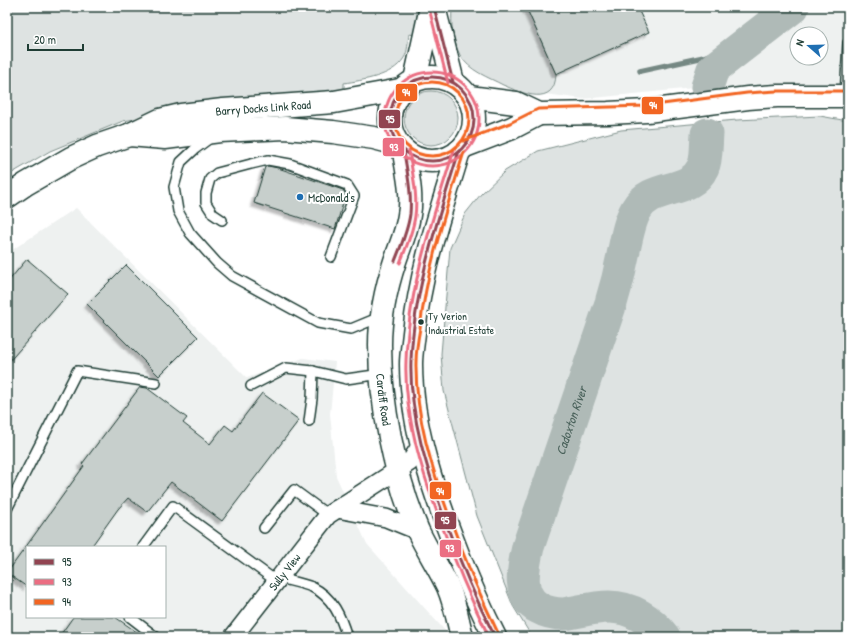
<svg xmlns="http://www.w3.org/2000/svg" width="855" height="644" font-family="'Patrick Hand',sans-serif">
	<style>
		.built { fill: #eef1f0; fill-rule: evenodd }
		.green { fill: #dee3e2; stroke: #7e908b }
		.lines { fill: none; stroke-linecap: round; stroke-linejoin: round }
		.stream { stroke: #758883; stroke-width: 5.5 }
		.river { stroke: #afbab7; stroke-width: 33 }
		.building { fill: #c7cfcc; stroke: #1f3d34; filter: url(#shadow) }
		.lane-casing { stroke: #1f3d34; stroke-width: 12 }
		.street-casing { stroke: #1f3d34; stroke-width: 20 }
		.secondary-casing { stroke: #1f3d34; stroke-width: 25 }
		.primary-casing { stroke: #1f3d34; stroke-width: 25 }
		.lane { stroke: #fff; stroke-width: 9 }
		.street { stroke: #fff; stroke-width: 17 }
		.secondary { stroke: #fff; stroke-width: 22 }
		.primary { stroke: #fff; stroke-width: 22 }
		.bus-1-casing { stroke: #fff; stroke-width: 6 }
		.bus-2-casing { stroke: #fff; stroke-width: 6 }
		.bus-3-casing { stroke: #fff; stroke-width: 6 }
		.bus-1 { stroke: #914451; stroke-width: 3 }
		.bus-2 { stroke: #eb6e82; stroke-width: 3 }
		.bus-3 { stroke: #f26522; stroke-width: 3 }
		.poi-dot { fill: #1f6fb2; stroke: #fff; stroke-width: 1.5 }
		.bus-dot { fill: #1f3d34; stroke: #fff; stroke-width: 1.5 }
		.labels { text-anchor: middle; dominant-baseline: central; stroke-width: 4; stroke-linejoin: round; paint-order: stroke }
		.bus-label { font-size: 11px; fill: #1f3d34; stroke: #fff; text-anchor: start }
		.street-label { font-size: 12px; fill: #1f3d34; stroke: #fff }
		.poi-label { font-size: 12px; fill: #1f3d34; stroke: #fff; text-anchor: start }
		.water-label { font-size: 13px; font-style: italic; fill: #4a625b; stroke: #fff }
		.line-badge { stroke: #fff; stroke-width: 1.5 }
		.badge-label { font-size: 11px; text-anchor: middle; font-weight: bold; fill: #fff }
	</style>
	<defs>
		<filter id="shadow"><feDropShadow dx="-3.5" dy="3.5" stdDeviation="1" flood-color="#0004"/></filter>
	</defs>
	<rect width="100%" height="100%" fill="#fff"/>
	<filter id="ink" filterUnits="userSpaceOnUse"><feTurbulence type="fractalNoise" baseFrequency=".025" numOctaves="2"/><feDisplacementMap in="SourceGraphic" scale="8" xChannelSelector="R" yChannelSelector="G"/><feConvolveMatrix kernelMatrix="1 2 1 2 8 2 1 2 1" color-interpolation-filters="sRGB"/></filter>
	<g filter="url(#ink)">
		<g class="built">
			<path d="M526 7H848V87L694 88 583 99 545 94 550 90ZM797 34H821V58H797Z"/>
			<path d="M76 208 247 378 303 358 335 362 330 414 336 476 367 544 448 634V637H7V257L12 250ZM27 547H165V617H27Z"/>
		</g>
		<g class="green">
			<path d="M7 7H418L415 35 409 34C408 41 408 52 404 58 392 77 363 80 344 83V90L240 102 123 121 50 151 7 176Z"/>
			<path d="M452 7H526L556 74C555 108 522 93 503 85 488 77 469 71 460 55 452 39 451 24 452 7Z"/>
			<circle cx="431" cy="118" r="27"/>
			<path d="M820 116 848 121V637H532L513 606 477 516 444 391 441 354 450 248 465 214 481 194 505 171 538 151 621 130 737 120Z"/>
		</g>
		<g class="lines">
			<path class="stream" d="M640 71 704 57 716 52 741 49"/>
			<g class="river">
				<path d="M707 87 713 69 793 7"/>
				<path id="s1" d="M664 637C651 620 631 607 609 607 593 607 578 612 563 614 554 614 546 612 539 608 517 597 523 568 528 547L611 303C616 287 620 271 623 255 626 241 629 222 636 210 652 182 690 196 703 167 707 159 706 143 707 134"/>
			</g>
		</g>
		<g class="building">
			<path d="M526 7H637L649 32 556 74Z"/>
			<path d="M268 166 278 168 343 190 346 194 335 229 254 203 265 167Z"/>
			<path d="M27 259 68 294 7 364V283Z"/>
			<path d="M126 265 198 337 159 376 87 304Z"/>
			<path d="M140 387 147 388 187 418 183 423 210 444 225 425 233 431 262 393 299 420 222 521 171 482 147 512 128 498 118 509 91 547H27V587L7 573 84 466 82 464Z"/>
			<path d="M73 617H115L144 637H59Z"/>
		</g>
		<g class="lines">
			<g class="lane-casing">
				<g id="lane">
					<path d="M845 96 848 43"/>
					<path d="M210 138 195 149 181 162 174 187 178 211 190 233 217 263 232 276 318 323 351 329 380 317"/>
					<path d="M222 220 213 214 206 203V193L210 179 217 173 251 164 268 160 290 164 347 185 354 196 331 257"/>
					<path d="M251 386 286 368 313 371 346 379 382 374"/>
					<path d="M309 421 312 399 313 371"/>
					<path d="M7 509 77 371 156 383"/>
					<path d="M264 528 294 490 328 515"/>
					<path d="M143 547 173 506 276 581"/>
					<path d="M279 578C290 581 302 583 312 587 333 597 341 617 347 637"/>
					<path d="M130 617 156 637"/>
				</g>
			</g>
			<g class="street-casing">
				<g id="street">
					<path d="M337 509 386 518 418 531"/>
					<path id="s2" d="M233 637 328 515 410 462 422 443"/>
				</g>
			</g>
			<g class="secondary-casing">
				<g id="secondary">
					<path d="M469 97 516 103 539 114 608 113 647 111 748 98 777 96H848"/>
					<path d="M465 146 512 128 539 114"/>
				</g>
			</g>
			<g class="primary-casing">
				<g id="primary">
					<path d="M434 7 453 82"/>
					<circle cx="432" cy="119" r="42"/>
					<path d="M415 80 431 7"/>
					<path d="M129 135 165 138 220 131 285 128 333 132 374 138 397 144"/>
					<path d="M459 151C441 211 420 271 414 333 413 343 411 354 411 364 411 428 435 495 458 554 469 582 481 610 495 637"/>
					<path id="s3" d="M404 152C407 172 413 195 409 215 407 231 400 246 395 261 386 288 380 317 380 345 380 403 395 477 418 531 427 550 439 568 448 587 455 603 458 621 462 637"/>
					<path id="s4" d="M7 197 26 184 71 158 97 146 129 135 160 120 181 115 223 110 334 102 400 90"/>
				</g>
			</g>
			<use href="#lane" class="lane"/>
			<use href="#street" class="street"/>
			<use href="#secondary" class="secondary"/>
			<use href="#primary" class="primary"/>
			<g class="bus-1-casing">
				<g id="bus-1">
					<path d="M434 7 453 82"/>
					<circle cx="432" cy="119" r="42"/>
					<path d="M459 151C438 219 414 289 411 360 409 416 428 472 446 523 460 562 476 600 495 637"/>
					<path d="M395 261C401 246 408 230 410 214 412 193 407 172 404 152"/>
				</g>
			</g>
			<g class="bus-2-casing">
				<g id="bus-2">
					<path d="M429 8 448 83"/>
					<circle cx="432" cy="119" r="47"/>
					<path d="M454 150C433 218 408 289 406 361 404 416 422 472 441 523 455 562 471 600 489 637"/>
					<path d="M400 263C406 248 413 232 415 216 418 194 412 172 409 151"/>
				</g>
			</g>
			<g class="bus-3-casing">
				<g id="bus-3">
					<circle cx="432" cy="119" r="37"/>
					<path d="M463 141 510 123 538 109 647 106 747 93 777 91H848"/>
					<path d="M464 152C446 210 427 268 420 328 418 339 416 351 416 362 415 416 432 470 451 521 465 560 481 598 499 635"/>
				</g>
			</g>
			<use href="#bus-1" class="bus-1"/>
			<use href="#bus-2" class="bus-2"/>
			<use href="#bus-3" class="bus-3"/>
		</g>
	</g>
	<circle class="poi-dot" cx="300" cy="197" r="4"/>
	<circle class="bus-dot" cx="421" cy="322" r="3.5"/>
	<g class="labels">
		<g class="bus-label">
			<text x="428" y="316">Ty Verion<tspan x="428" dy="14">Industrial Estate</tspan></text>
		</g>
		<g class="street-label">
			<text stroke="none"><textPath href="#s4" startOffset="276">Barry Docks Link Road</textPath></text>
			<text stroke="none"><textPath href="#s3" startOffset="252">Cardiff Road</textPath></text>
			<text stroke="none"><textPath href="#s2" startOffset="83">Sully View</textPath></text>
		</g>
		<g class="poi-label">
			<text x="308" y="197">McDonald's</text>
		</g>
		<g class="water-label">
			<text stroke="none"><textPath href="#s1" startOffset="337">Cadoxton River</textPath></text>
		</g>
	</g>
	<g class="line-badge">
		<rect x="395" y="83" width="23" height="19" rx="4" fill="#f26522"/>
		<rect x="641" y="96" width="23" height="19" rx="4" fill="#f26522"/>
		<rect x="378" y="109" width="23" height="20" rx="4" fill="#914451"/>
		<rect x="382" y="137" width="23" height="20" rx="4" fill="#eb6e82"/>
		<rect x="429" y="481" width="23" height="19" rx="4" fill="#f26522"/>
		<rect x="434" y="511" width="23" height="19" rx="4" fill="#914451"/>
		<rect x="439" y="539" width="23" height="19" rx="4" fill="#eb6e82"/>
	</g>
	<g class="badge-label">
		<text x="406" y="96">94</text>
		<text x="653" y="109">94</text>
		<text x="390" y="123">95</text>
		<text x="394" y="151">93</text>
		<text x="440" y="495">94</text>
		<text x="445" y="524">95</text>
		<text x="450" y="552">93</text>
	</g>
	<rect width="855" height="644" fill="none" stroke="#fff" stroke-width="24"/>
	<rect x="12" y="12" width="831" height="620" fill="none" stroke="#1f3d34" stroke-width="1.5" filter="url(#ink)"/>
	<rect x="26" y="546" width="140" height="72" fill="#ffffff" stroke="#a5b1ae"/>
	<rect x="34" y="559" width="20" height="6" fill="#914451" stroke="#a5b1ae"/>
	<text x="62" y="566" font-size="12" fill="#1f3d34">95</text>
	<rect x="34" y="579" width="20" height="6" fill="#eb6e82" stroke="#a5b1ae"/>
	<text x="62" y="586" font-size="12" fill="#1f3d34">93</text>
	<rect x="34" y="599" width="20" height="6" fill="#f26522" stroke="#a5b1ae"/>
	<text x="62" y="606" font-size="12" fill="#1f3d34">94</text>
	<g transform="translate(809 46) rotate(290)"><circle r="19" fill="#ffffff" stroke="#a5b1ae"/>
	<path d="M0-3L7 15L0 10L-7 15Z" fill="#1f6fb2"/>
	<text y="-6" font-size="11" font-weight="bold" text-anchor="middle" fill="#1f3d34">N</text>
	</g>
	<path d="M28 44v6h55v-6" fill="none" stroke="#1f3d34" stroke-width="2"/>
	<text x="34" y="44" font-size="12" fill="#1f3d34" stroke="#ffffff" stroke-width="3" paint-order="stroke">20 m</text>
</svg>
